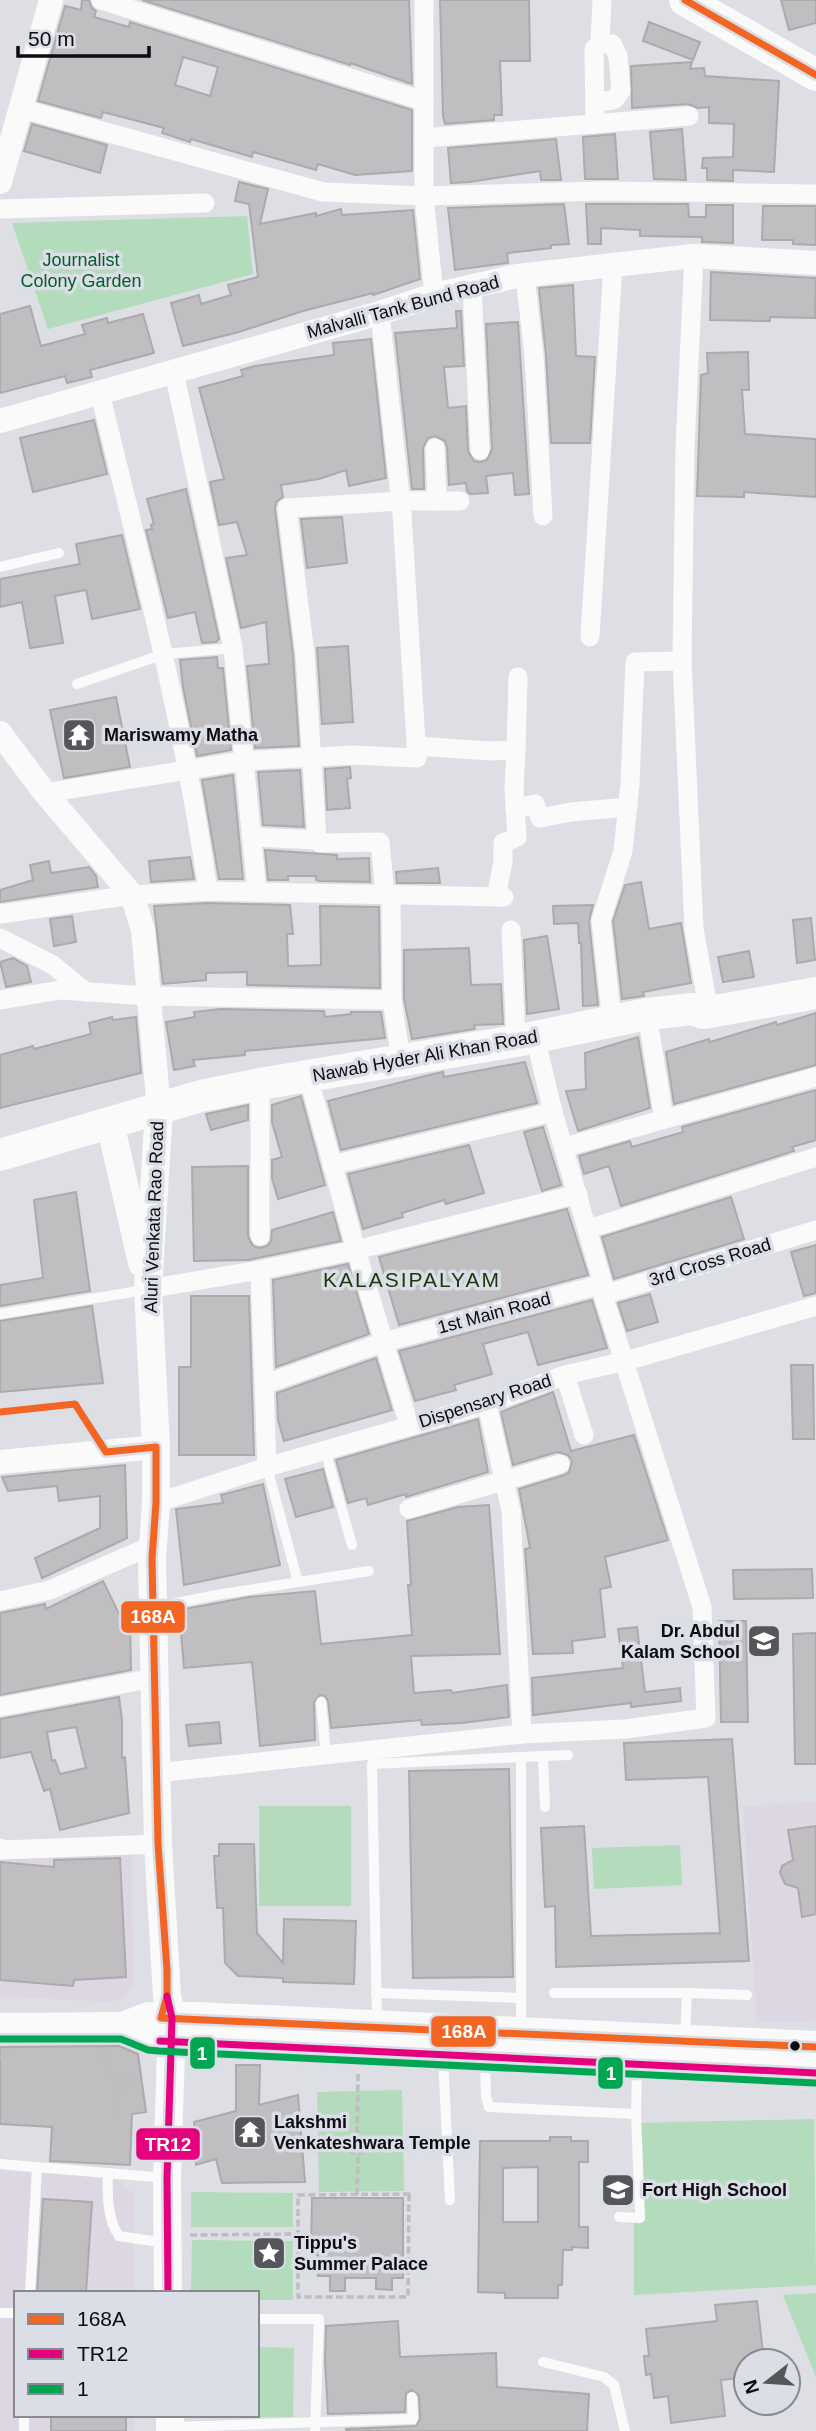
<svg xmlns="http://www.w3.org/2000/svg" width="816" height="2431" font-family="Arial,sans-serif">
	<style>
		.commercial { fill: #ddd6e3 }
		.green { fill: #b2dcbc }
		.building { fill: #c0bec1; stroke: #abaaad; stroke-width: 2; fill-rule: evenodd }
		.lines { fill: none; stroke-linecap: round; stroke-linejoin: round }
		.path { stroke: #bdbebf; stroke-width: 3.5; stroke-dasharray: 7 3.5; stroke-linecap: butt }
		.service { stroke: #fafafb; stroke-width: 10 }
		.minor { stroke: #fafafb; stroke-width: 19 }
		.tertiary { stroke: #fafafb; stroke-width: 24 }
		.secondary { stroke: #fafafb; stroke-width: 28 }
		.primary { stroke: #fafafb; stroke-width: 32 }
		.bus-1-casing { stroke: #dbdee7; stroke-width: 12 }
		.bus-2-casing { stroke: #dbdee7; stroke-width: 12 }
		.bus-3-casing { stroke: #dbdee7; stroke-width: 12 }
		.bus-1 { stroke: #f26522; stroke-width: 7 }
		.bus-2 { stroke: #e5007d; stroke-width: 7 }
		.bus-3 { stroke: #00a651; stroke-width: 7 }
		.bus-dot { fill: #0b0c0f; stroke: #dbdee7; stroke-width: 2.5 }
		.labels { text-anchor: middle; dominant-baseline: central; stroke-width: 7; stroke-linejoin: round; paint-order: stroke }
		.park-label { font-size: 18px; fill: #035f26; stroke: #dbdee7 }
		.street-label { font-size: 18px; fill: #0b0c0f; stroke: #dbdee7 }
		.poi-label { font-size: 18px; font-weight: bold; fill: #0b0c0f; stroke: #dbdee7; text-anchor: start }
		.quarter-label { font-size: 21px; letter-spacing: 2px; fill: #1b3809; stroke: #dbdee7 }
		.line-badge { stroke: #dbdee7; stroke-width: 2.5 }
		.badge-label { font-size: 19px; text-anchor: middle; font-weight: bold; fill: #fff }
	</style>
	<rect width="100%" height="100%" fill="#dedfe4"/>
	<g class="commercial">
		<path d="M816 1802V2021L757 2022 743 1806Z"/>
		<path d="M132 1849 133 1985 125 1996 112 2002 0 1996V1855Z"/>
		<path d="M0 2171 114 2178 134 2194V2293H16V2415H134V2431H0Z"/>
	</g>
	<g class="green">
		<path d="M247 216 253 274 48 329 12 223Z"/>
		<rect x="259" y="1806" width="92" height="100"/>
		<path d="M680 1845 682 1885 594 1889 592 1848Z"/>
		<path d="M402 2090 404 2191 319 2192 317 2092Z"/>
		<path d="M814 2119 816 2285 634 2295V2123Z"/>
		<path d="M191 2192 293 2193V2227H191Z"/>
		<path d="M192 2240 293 2241V2300H257V2293H191Z"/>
		<path d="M816 2293V2377L783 2295Z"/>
		<path d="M257 2347 294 2348 293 2417H203V2415H257Z"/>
	</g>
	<g class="building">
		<path d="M82 0H89L92 8 96 11 94 17 129 27 130 22 412 110V171L355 175 318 164 316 170 253 152 252 157 191 139 190 142 162 133 164 128 103 112 101 118 38 101 65 6 81 10ZM183 57 218 67 210 96 175 85Z"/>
		<path d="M142 0H409L412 84 350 63V65Z"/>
		<path d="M440 0H529L530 61H500L502 115H494V120L445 124 443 116Z"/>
		<path d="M781 0H816V23L789 30Z"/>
		<path d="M649 22 700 42 693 60 643 41Z"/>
		<path d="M692 62 690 69 704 68 705 76 779 81 774 172 733 170V181L707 180V168H702L703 158 733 157 734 124 709 123V107L698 108 688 104 632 108 631 66Z"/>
		<path d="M32 124 107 145 100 173 24 151Z"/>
		<path d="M682 129 686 180 654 179 650 132Z"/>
		<path d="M615 134 618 179H585L583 137Z"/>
		<path d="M556 139 561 180H541L540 171 469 182 451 183 448 148Z"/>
		<path d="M239 182 268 189 260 224 316 213V216L341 209 342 215 413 210 420 279 373 295V293L303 311 239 332 183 346 171 303 199 295 201 304 231 295 228 285 258 277 249 204 235 201Z"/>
		<path d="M564 204 569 244 551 245V248L507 253 508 263 455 270 448 208Z"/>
		<path d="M586 204H688L689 217H706V205H733V243L702 242V237L640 236V230L601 228V244H588Z"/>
		<path d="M763 206H816V245L793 244V240H762Z"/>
		<path d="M711 272 816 278 815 318 770 317V321L710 320Z"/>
		<path d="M573 285 576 356 595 357 590 443H551L546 355 539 288Z"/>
		<path d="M30 306 41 346 85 334 82 325 107 318 108 323 143 314 154 353 90 370 92 377 67 383 65 376 0 393V314Z"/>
		<path d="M456 311H461L464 366 444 367 448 408 466 406 468 451 474 461 480 462 487 460 492 449 486 324 518 322 529 494 515 495 513 473 486 476 488 493 470 494 467 491 466 483 449 485 447 447 445 441 435 436 428 438 423 448 424 489H412L395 333 457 328Z"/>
		<path d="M371 339 386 478 349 486 346 470 319 479 281 485 283 497 276 502 275 509 293 655 299 746 255 748 247 666 269 664 266 622 241 628 226 558 247 555 237 522 219 525 210 482 224 479 199 388 243 376 241 370 255 366 334 355 333 343Z"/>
		<path d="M748 352 749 390H742L745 434 816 439V497L744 492V497L697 496 701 375 708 373 707 353Z"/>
		<path d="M94 420 107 474 33 492 20 438Z"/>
		<path d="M186 489 219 639 216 642 202 643 195 612 168 618 146 530 152 529 151 525 154 524 147 499Z"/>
		<path d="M342 517 347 563 307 568 301 519Z"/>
		<path d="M122 535 140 609 92 619 86 590 55 596 63 643 30 648 22 602 0 607V579L80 564 76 544Z"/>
		<path d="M348 646 353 722 322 724 317 648Z"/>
		<path d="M217 657 218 668H223L231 750 197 756 183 687 180 660Z"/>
		<path d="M116 697 130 767 64 778 50 710Z"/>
		<path d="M350 767 351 778 347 779 350 808 327 810 325 769Z"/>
		<path d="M300 770 304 827 263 825 258 772Z"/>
		<path d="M233 775 243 879H219L202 780Z"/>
		<path d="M265 850 337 855V859L369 858 370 882 319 881 316 880V876H288V880H268Z"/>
		<path d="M190 857 194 879 151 882 149 861Z"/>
		<path d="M49 861 51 873 89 867 96 876 98 887 0 902V890L33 880 30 865Z"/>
		<path d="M438 868 440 883H397L396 872Z"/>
		<path d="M641 882 649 929 681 923 691 983 643 992 644 996 622 999 613 921 625 885Z"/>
		<path d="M208 903 290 905 293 934H287L288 966 321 965 320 906 379 907 380 988 247 985V972L206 973V980L163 984 154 906Z"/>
		<path d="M593 905 589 921 598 1005 583 1006 581 943H579L578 923 554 924 553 906Z"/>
		<path d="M72 916 76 942 54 946 50 919Z"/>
		<path d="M811 918 815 960 797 963 793 920Z"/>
		<path d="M547 936 559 1009 527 1014 524 940Z"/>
		<path d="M469 948 471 985 501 984 503 1024 474 1025 475 1029 412 1039 404 999V950Z"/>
		<path d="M749 951 754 977 723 982 718 957Z"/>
		<path d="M13 958 27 966 31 982 6 987 0 962Z"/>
		<path d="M220 1009 324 1011 325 1017 351 1014V1012H381L385 1038 245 1051V1055L193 1060 195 1066 174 1070 166 1022 195 1017 194 1012Z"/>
		<path d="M816 1013V1065L674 1104 666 1052 709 1039 710 1042 776 1022 777 1025Z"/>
		<path d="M112 1017 113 1020 136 1017 141 1073 0 1108V1055L33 1046 34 1049 91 1034 89 1023Z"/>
		<path d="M638 1037 650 1108 578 1131 566 1091 586 1089 585 1053Z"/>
		<path d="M525 1062 537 1103 341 1150 328 1101 433 1074 443 1072 444 1077Z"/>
		<path d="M816 1090V1140L792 1147 794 1151 621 1206 609 1166 584 1174 579 1156 630 1141 632 1147 683 1132 682 1127Z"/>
		<path d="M301 1096 325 1185 278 1199 272 1178V1160L282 1157 272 1122V1105Z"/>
		<path d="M248 1105V1120L211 1130 206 1114Z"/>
		<path d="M543 1127 561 1185 542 1191 524 1132Z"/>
		<path d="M469 1145 484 1193 446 1204 444 1200 402 1213 403 1217 363 1229 348 1174Z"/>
		<path d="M248 1166V1236L253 1246 259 1248 267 1246 271 1241 272 1230 333 1212 341 1241 248 1260 194 1261 192 1167Z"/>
		<path d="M76 1192 90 1291 0 1306V1285L43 1278 34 1200Z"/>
		<path d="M731 1197 744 1239 614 1279 602 1237Z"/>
		<path d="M567 1209 588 1275 399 1325 379 1257Z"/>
		<path d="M816 1245V1293L804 1296 791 1252Z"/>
		<path d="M348 1264 369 1334 276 1367 273 1280Z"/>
		<path d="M650 1294 658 1322 627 1331 618 1303Z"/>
		<path d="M191 1296H249L254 1455H179V1367H191Z"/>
		<path d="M592 1300 607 1348 538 1365 528 1332 483 1344 492 1374 454 1385 456 1390 415 1401 399 1351Z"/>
		<path d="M92 1306 103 1383 0 1392V1321Z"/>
		<path d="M376 1358 392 1410 284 1441 278 1420 277 1393Z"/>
		<path d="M791 1365H813L814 1439H793Z"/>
		<path d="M553 1392 571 1451 634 1435 668 1540 605 1557 611 1587 600 1589 605 1637 572 1641 573 1653 533 1654 525 1549 530 1548 519 1489 564 1475 569 1472 572 1461 568 1455 557 1452 513 1465 501 1412Z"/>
		<path d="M478 1419 488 1472 406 1497V1494L368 1505 366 1498 348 1503 336 1460Z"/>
		<path d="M125 1465 127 1538 42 1578 35 1558 100 1528V1496L59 1501 57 1486 8 1491 2 1477Z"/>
		<path d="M323 1469 333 1507 296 1517 285 1479Z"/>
		<path d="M263 1484 280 1565 184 1585 176 1509 223 1503 221 1495Z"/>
		<path d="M489 1505 500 1654 411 1656 414 1693 451 1690 452 1693 507 1685 509 1717 462 1723 422 1725 421 1720 331 1728 328 1701 325 1696 320 1695 314 1702 315 1740 260 1746 252 1662 184 1668 179 1610 249 1597 315 1591 321 1644 412 1635 408 1585H411L407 1521 458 1507Z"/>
		<path d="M812 1569 813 1598 734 1599 733 1570Z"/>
		<path d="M103 1581 124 1624 130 1621 131 1670 0 1695V1613L45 1604 46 1609Z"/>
		<path d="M719 1621H746L748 1722H721Z"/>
		<path d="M637 1627 645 1692 680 1688 681 1701 631 1707V1703L533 1715 532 1678 623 1668 618 1629Z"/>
		<path d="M816 1633V1764H795L793 1634Z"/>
		<path d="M119 1697 122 1720V1758L125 1757 129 1813 60 1830 50 1789 44 1791 31 1752 0 1758V1719ZM76 1727 86 1768 60 1774 55 1760 52 1761 47 1732Z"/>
		<path d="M219 1722 221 1743 189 1746 186 1725Z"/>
		<path d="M732 1739 749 1961 556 1967 555 1906 545 1907 541 1828 584 1826 591 1936 720 1933 708 1777 626 1780 624 1743Z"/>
		<path d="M509 1769 513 1977 413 1978 409 1771Z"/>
		<path d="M816 1826V1914L802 1917 798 1888 785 1884 780 1873 782 1866 793 1860 788 1830Z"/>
		<path d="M219 1844H254L257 1933 283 1963 284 1919 356 1921 354 1984 283 1982V1978L238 1976 225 1963 223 1908H217L214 1856H219Z"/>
		<path d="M120 1858 126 1977 74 1980 73 1986 0 1980V1862L54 1867V1860Z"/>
		<path d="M119 2046 138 2054 146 2112 132 2114 130 2165 50 2161 52 2127 0 2124V2047Z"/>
		<path d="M236 2065H260L259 2105 298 2095 305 2182 222 2183 216 2159 196 2165 194 2122 236 2111Z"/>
		<path d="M550 2137H571V2141H588V2162H579V2227H588V2248L572 2247V2250H563L562 2285H558V2298H505V2293L478 2292 480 2141H550ZM538 2167V2222H503V2168Z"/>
		<path d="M312 2198H403V2278H392V2290L376 2289V2278H345V2291H330V2276H318V2255H311Z"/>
		<path d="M43 2199 92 2202 86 2293H37Z"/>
		<path d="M757 2301 764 2361H746V2377L721 2380 725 2416 671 2423 668 2396 654 2398 651 2374 646 2375 644 2356H649L646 2329 717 2321 715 2305Z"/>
		<path d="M398 2321 400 2357 496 2353 497 2387 589 2394 587 2431H346V2429L416 2426 420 2419 419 2396 412 2390 406 2393 405 2412 328 2414 325 2361 326 2326Z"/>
		<rect x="51" y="2415" width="75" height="16"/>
	</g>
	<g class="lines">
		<g class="path">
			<path d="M102 2052 118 2090V2113"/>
			<path d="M0 2057 12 2054"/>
			<path d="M118 2090 137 2073"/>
			<circle cx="357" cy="2149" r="5.5"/>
			<path d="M357 2144 358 2073"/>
			<path d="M363 2149 408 2148"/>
			<path d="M316 2151 351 2149"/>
			<path d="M409 2194 408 2297H298V2195Z"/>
			<path d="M357 2195 358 2155"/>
			<path d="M190 2235 297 2234"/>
		</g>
		<g class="service">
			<path d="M0 567 59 553"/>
			<path d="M77 684 164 654 233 648"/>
			<path d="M0 1314 144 1290"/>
			<path d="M0 1412 75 1404 106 1451"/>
			<path d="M325 1450 352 1545"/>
			<path d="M267 1467 298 1582"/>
			<path d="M157 1607 216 1595 369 1571"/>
			<path d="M321 1702 326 1755"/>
			<path d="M543 1756 545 1807"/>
			<path d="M521 1757 568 1755"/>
			<path d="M376 1993 521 1998"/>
			<path d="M554 1993H687"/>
			<path d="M377 2021 372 1764 521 1757V2029"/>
			<path d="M685 2037 687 1993 747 1995"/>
			<path d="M443 2058 450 2200"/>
			<path d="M485 2060 486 2097 489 2107 636 2114"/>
			<path d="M0 2164 166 2178"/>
			<path d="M108 2173C107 2193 107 2219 119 2236L152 2241"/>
			<path d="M619 2217 640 2218 636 2114 637 2068"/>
			<path d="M30 2293 37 2167"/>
			<path d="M0 2313H16"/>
			<path d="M257 2319H319L315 2431"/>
			<path d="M543 2362 604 2377 614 2385 625 2431"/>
			<path d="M174 2427 413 2419 412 2397"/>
			<path d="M24 2431V2415"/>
		</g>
		<g class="minor">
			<path d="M101 0 424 101"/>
			<path d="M424 0V196L434 295"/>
			<path d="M600 44 602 0"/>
			<path d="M595 102 614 100 621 91 618 56 612 44H600L594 49 595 124"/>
			<path d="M19 108 323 192 424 196 600 191 816 194"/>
			<path d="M424 138 689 116"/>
			<path d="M0 209 205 203"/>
			<path d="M694 256 685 446 682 661 694 929 707 1001"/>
			<path d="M525 276 534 356 543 516"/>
			<path d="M472 287 480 450"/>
			<path d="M174 372 233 648 257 892"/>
			<path d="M100 393C140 558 184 722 208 891"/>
			<path d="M435 448 437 501"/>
			<path d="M590 637 613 265"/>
			<path d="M416 746 490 751 516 750 514 788 517 837 503 843V862L496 897"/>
			<path d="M516 750 518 677"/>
			<path d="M45 793 242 761 353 755 417 758 402 514 380 313"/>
			<path d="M515 809 535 804 540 818 571 812 628 807"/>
			<path d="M252 837 317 840"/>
			<path d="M385 895 380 842 320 843 317 840 305 654 287 508 401 501H460"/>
			<path d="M391 895 392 1000 401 1060"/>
			<path d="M0 914 132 895 208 891 504 897"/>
			<path d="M511 930 516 1041"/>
			<path d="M0 938 53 965 86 992"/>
			<path d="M0 1000 61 990 147 996 392 1000"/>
			<path d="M647 1014 664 1119"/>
			<path d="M612 1022 601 920 623 851 630 784 635 662 682 661"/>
			<path d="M308 1076 356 1250 409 1425"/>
			<path d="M565 1147 816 1077"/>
			<path d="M332 1165 553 1112"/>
			<path d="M588 1229 816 1157"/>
			<path d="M260 1236V1084"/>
			<path d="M260 1270 267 1467"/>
			<path d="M148 1289 260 1270 356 1250 578 1194"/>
			<path d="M603 1295 816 1230"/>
			<path d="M565 1375 584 1435"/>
			<path d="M265 1384 384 1342 603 1284"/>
			<path d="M487 1404 511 1511 522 1734"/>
			<path d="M156 1503 267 1467 487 1404 565 1375 626 1361 816 1306"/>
			<path d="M409 1509 560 1464"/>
			<path d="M0 1601 50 1590 153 1545"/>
			<path d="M0 1707 154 1678"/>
			<path d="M156 1773 522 1734 625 1729 706 1718 702 1607 603 1295V1284L553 1112 535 1037"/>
			<path d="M0 1848 2 1850 158 1844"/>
		</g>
		<g class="tertiary">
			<path d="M0 182 51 0"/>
			<path d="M0 421 380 313 434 295 517 276 613 265 694 256 816 263"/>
			<path d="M0 733 45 793 132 895 143 930 159 1109"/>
			<path d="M0 1462 156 1447"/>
		</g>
		<g class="secondary">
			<path d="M159 1109 148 1289 156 1447V1503L152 1559 158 1844 167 1996 172 2018 167 2178 168 2293"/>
			<path d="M110 1123 142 1263"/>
			<path d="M170 2415V2431"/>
		</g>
		<g class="primary">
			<path d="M685 0 816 75"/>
			<path d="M0 1155 201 1096 260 1084 516 1041 647 1014 692 1009 704 1013 816 993"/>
			<path d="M123 2028 149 2018H198L816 2047"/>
			<path d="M0 2029 123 2028 151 2040 160 2041 816 2073"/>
		</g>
		<g class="bus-1-casing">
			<g id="bus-1">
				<path d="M685 0 816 75"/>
				<path d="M0 1412 75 1404 106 1452 156 1447V1503L152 1559 158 1844 167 1970V1996L161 2018 816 2047"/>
			</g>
		</g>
		<g class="bus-2-casing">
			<g id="bus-2">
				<path d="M167 1996 172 2018 167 2178 168 2293"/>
				<path d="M160 2041 816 2073"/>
			</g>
		</g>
		<g class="bus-3-casing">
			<path id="bus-3" d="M0 2039H121L148 2050 159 2051 815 2083"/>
		</g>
		<use href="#bus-1" class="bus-1"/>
		<use href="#bus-2" class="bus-2"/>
		<use href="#bus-3" class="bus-3"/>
	</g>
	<defs>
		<g id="temple-square" transform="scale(1.75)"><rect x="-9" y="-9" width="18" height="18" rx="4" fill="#55565a" stroke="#dbdee7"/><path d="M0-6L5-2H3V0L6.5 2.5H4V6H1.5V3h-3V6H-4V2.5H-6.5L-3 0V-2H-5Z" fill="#fff"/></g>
		<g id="school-square" transform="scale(1.75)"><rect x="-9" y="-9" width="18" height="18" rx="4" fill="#55565a" stroke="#dbdee7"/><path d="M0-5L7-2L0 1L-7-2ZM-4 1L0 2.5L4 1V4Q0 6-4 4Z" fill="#fff"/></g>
		<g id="sight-square" transform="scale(1.75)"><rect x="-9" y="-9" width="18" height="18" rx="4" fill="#55565a" stroke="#dbdee7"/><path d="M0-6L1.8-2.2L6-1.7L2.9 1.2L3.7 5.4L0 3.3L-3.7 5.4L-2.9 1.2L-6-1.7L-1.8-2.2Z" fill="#fff"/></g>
	</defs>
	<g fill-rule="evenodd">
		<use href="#temple-square" x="79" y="735"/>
		<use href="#school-square" x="764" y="1641"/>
		<use href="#temple-square" x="250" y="2132"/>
		<use href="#school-square" x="618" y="2190"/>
		<use href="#sight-square" x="269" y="2253"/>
	</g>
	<circle class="bus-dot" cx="795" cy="2046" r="6"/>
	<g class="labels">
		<g class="park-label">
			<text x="81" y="260">Journalist<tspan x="81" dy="21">Colony Garden</tspan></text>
		</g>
		<g class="street-label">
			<text transform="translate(403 307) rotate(-15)">Malvalli Tank Bund Road</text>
			<text transform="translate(425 1056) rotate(-10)">Nawab Hyder Ali Khan Road</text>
			<text transform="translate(154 1217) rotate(-88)">Aluri Venkata Rao Road</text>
			<text transform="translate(710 1262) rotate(-17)">3rd Cross Road</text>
			<text transform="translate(494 1313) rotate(-15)">1st Main Road</text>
			<text transform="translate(485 1401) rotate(-18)">Dispensary Road</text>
		</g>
		<g class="poi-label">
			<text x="104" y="735">Mariswamy Matha</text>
			<text x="740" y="1631" text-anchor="end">Dr. Abdul<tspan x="740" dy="21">Kalam School</tspan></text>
			<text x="274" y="2122">Lakshmi<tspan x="274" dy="21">Venkateshwara Temple</tspan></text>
			<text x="642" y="2190">Fort High School</text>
			<text x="294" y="2243">Tippu's<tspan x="294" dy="21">Summer Palace</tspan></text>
		</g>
		<g class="quarter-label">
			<text x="412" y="1279">KALASIPALYAM</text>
		</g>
	</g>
	<g class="line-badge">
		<rect x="120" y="1600" width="66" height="34" rx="7" fill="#f26522"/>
		<rect x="430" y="2015" width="67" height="33" rx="7" fill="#f26522"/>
		<rect x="189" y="2036" width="27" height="34" rx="7" fill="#00a651"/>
		<rect x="597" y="2056" width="27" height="34" rx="7" fill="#00a651"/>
		<rect x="135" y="2127" width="66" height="34" rx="7" fill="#e5007d"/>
	</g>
	<g class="badge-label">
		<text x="153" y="1623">168A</text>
		<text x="464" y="2038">168A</text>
		<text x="202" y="2060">1</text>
		<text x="611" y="2080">1</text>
		<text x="168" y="2151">TR12</text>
	</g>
	<rect x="14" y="2291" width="245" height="126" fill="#dbdee7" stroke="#888a91" stroke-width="2"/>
	<rect x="28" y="2314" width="35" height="10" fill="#f26522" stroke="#888a91" stroke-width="2"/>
	<text x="77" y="2326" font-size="21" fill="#0b0c0f">168A</text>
	<rect x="28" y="2349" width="35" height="10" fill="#e5007d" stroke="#888a91" stroke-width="2"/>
	<text x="77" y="2361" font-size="21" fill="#0b0c0f">TR12</text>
	<rect x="28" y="2384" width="35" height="10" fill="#00a651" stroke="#888a91" stroke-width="2"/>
	<text x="77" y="2396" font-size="21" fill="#0b0c0f">1</text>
	<g transform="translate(767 2382) rotate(253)"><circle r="33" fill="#dbdee7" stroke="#888a91" stroke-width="2"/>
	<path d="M0-5L12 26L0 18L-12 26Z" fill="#55565a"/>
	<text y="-10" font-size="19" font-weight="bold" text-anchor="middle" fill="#0b0c0f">N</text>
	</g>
	<path d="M18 46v10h131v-10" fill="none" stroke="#0b0c0f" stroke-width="3.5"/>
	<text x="28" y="46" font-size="21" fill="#0b0c0f" stroke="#dbdee7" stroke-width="5" paint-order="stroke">50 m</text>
</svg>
